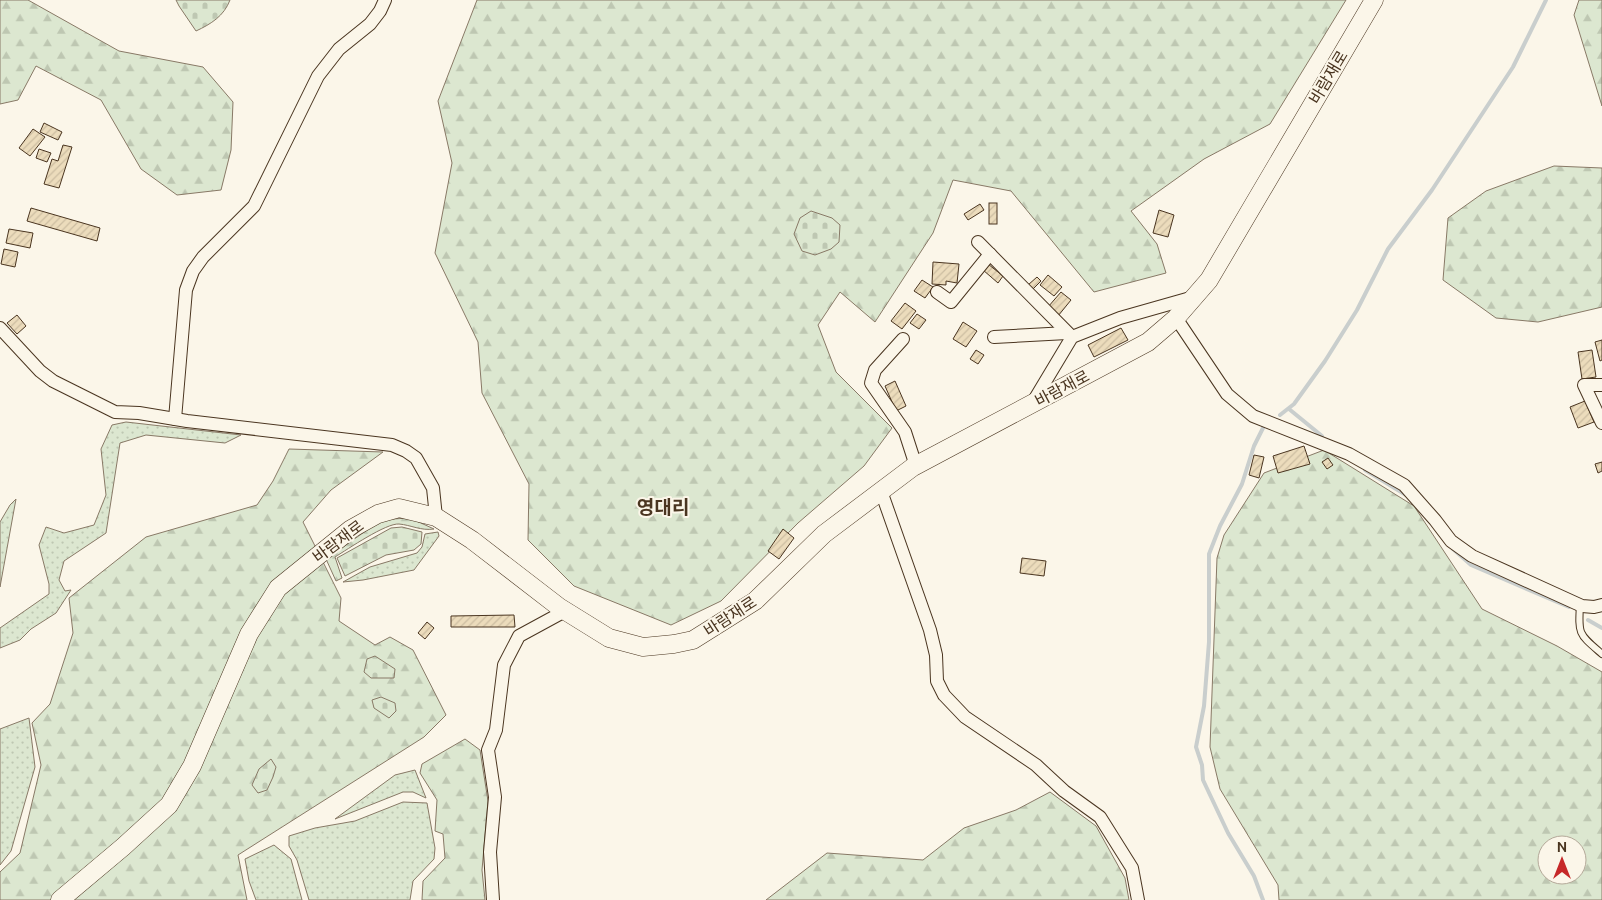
<svg xmlns="http://www.w3.org/2000/svg" width="1602" height="900" font-family="Ubuntu,'Noto Sans KR',sans-serif">
	<style>
		.green { fill: url(#green-dots); stroke: #887966 }
		.forest { fill: url(#forest-firs); stroke: #887966; fill-rule: evenodd }
		.cemetery { fill: url(#cemetery-stones); stroke: #887966 }
		.lines { fill: none; stroke-linecap: round; stroke-linejoin: round }
		.stream { stroke: #c9cecd; stroke-width: 4 }
		.building { fill: url(#building-hatch); stroke: #4a3520 }
		.lane-casing { stroke: #4a3520; stroke-width: 8 }
		.street-casing { stroke: #4a3520; stroke-width: 14 }
		.secondary-casing { stroke: #4a3520; stroke-width: 19 }
		.lane { stroke: #fbf6e9; stroke-width: 6 }
		.street { stroke: #fbf6e9; stroke-width: 12 }
		.secondary { stroke: #fbf6e9; stroke-width: 18 }
		.labels { text-anchor: middle; dominant-baseline: central; stroke-width: 4; stroke-linejoin: round; paint-order: stroke }
		.street-label { font-size: 16px; fill: #4a3520; stroke: #fbf6e9 }
		.quarter-label { font-size: 19px; font-weight: bold; fill: #4a3520; stroke: #fbf6e9 }
	</style>
	<defs>
		<pattern id="green-dots" width="8" height="8" patternUnits="userSpaceOnUse" patternTransform="scale(1.25)"><rect width="8" height="8" fill="#dce7d0"/><path d="M2 2h.1M6 6h.1" fill="none" stroke="#bec7b2" stroke-width="1.8" stroke-linecap="round"/></pattern>
		<pattern id="forest-firs" width="22" height="20" patternUnits="userSpaceOnUse" patternTransform="scale(1.25)"><rect width="22" height="20" fill="#dce7d0"/><path d="M5 1l3.5 6h-7zM16 11l3.5 6h-7z" fill="#bec7b2"/></pattern>
		<pattern id="cemetery-stones" width="16" height="16" patternUnits="userSpaceOnUse" patternTransform="scale(1.25)"><rect width="16" height="16" fill="#dce7d0"/><path d="M2 7V4a2 2 0 0 1 4 0v3zM10 15v-3a2 2 0 0 1 4 0v3z" fill="#bec7b2"/></pattern>
		<pattern id="building-hatch" width="6" height="6" patternUnits="userSpaceOnUse" patternTransform="scale(1.25)"><rect width="6" height="6" fill="#ecdcbc"/><path d="M-1 1l2-2M0 6l6-6M5 7l2-2" fill="none" stroke="#ccbda1"/></pattern>
	</defs>
	<rect width="100%" height="100%" fill="#fbf6e9"/>
	<g class="green">
		<path d="M126 422 241 435 225 443 146 435 120 443 106 533 64 561 59 580 65 591 71 590 56 613 31 629 20 640 0 648V628L49 594V584L39 545 46 527 64 533 94 525 106 495 101 449 112 425Z"/>
		<path d="M16 499 0 587V522L10 505Z"/>
		<path d="M438 532 439 536 414 570 363 580 343 582 370 567 417 553 422 547 425 534Z"/>
		<path d="M29 718 35 767 11 851 0 865V729Z"/>
		<path d="M415 770 426 798 413 792H403L335 819 395 775Z"/>
		<path d="M403 802 427 803 435 848 434 859 413 881 410 900H309L297 860 289 846V836L315 828 355 821Z"/>
		<path d="M274 845 291 859 302 900H256L249 881 245 859Z"/>
	</g>
	<g class="forest">
		<path d="M0 0H28L119 51 203 67 233 102 231 150 221 190 177 195 141 169 101 100 36 66 18 100 0 104Z"/>
		<path d="M477 0H1346L1270 124 1204 159 1131 211 1157 244 1166 273 1094 292 1011 191 953 180 933 233 875 322 840 292 818 325 836 372 892 428 864 466 798 523 721 601 671 625 574 586 528 540 529 484 482 393 478 342 435 253 452 163 438 101Z"/>
		<path d="M1579 0H1602V106L1574 15Z"/>
		<path d="M1554 166 1602 168V307L1538 322 1496 318 1443 280 1448 218 1486 191Z"/>
		<path d="M289 449 383 452 331 490 303 522 341 598 339 621 375 645 390 637 413 650 446 715 424 737 238 855 247 900H0V872L20 853 41 765 32 723 50 704 73 633 69 598 146 537 257 505 273 481Z"/>
		<path d="M1324 450 1414 506 1482 609 1557 646 1602 672V900H1279L1278 885 1220 789 1210 747 1217 558 1224 535 1264 473ZM1547 845H1577V875H1547Z"/>
		<path d="M410 518 434 529C421 531 411 525 399 524 386 523 348 549 335 557L342 578 336 581 326 559 377 523 392 519Z"/>
		<path d="M465 739 480 750 488 801 482 870 485 900H422L423 881 445 858 443 834 435 831 437 800 420 773 422 764Z"/>
		<path d="M1050 792 1096 826 1125 878 1129 900H766L827 853 923 860 964 828 1016 810Z"/>
	</g>
	<g class="cemetery">
		<path d="M176 0H230C224 16 211 24 196 31L179 6Z"/>
		<path d="M811 211 832 218 840 225 839 242 831 249 815 255 802 251 794 234 800 218Z"/>
		<path d="M402 527 422 532 421 544 414 550 386 555 345 576 337 558 391 528Z"/>
		<path d="M375 656 395 669 394 678H371L364 672 367 659Z"/>
		<path d="M381 697 395 703 396 711 389 718 374 708 372 700Z"/>
		<path d="M271 759 276 767 273 777 267 790 258 793 252 785 259 769Z"/>
	</g>
	<g class="lines">
		<g class="stream">
			<path d="M1289 409 1322 436"/>
			<path d="M1280 415 1294 404 1325 361 1357 310 1388 249 1432 190 1513 67 1546 0"/>
			<path d="M1365 470 1406 495"/>
			<path d="M1453 549 1471 565 1569 607"/>
			<path d="M1588 620 1602 628"/>
			<path d="M1263 900 1254 876 1228 833 1203 780 1202 765 1196 747 1204 706 1209 642V554L1220 526 1242 484 1254 446 1263 428"/>
		</g>
	</g>
	<g class="building">
		<path d="M44 123 62 132 58 140 40 132Z"/>
		<path d="M33 129 45 137 30 156 19 148Z"/>
		<path d="M63 145 72 147 59 188 44 184 52 159 58 161Z"/>
		<path d="M39 149 51 153 47 162 36 158Z"/>
		<rect x="989" y="203" width="8" height="21"/>
		<path d="M980 204 984 210 968 220 964 214Z"/>
		<path d="M31 208 100 228 97 241 27 221Z"/>
		<path d="M1159 210 1174 215 1168 237 1153 233Z"/>
		<path d="M9 229 33 233 30 248 6 243Z"/>
		<path d="M4 249 18 252 15 267 1 264Z"/>
		<path d="M933 262 959 264 957 283 946 281V285L932 284Z"/>
		<path d="M988 264 1003 276 998 283 983 270Z"/>
		<path d="M1048 275 1062 287 1054 296 1040 285Z"/>
		<path d="M1037 277 1041 281 1032 290 1028 285Z"/>
		<path d="M922 280 933 287 925 298 914 291Z"/>
		<path d="M1061 292 1071 300 1058 316 1048 307Z"/>
		<path d="M905 303 916 311 902 329 891 321Z"/>
		<path d="M917 314 926 320 919 329 910 323Z"/>
		<path d="M17 315 26 326 17 334 7 323Z"/>
		<path d="M963 322 977 331 966 347 953 339Z"/>
		<path d="M1121 328 1128 340 1094 357 1088 345Z"/>
		<path d="M1602 340V360L1600 361 1595 342Z"/>
		<path d="M976 350 984 355 978 364 970 359Z"/>
		<path d="M1592 350 1596 377 1582 379 1578 352Z"/>
		<path d="M895 381 906 406 896 411 885 386Z"/>
		<path d="M1585 401 1594 422 1578 428 1570 407Z"/>
		<path d="M1304 446 1310 464 1278 473 1273 456Z"/>
		<path d="M1254 455 1264 457 1259 478 1249 475Z"/>
		<path d="M1328 458 1333 465 1327 469 1322 462Z"/>
		<path d="M1602 462V471L1598 473 1595 464Z"/>
		<path d="M783 529 794 538 779 559 768 551Z"/>
		<path d="M1022 558 1046 561 1044 576 1020 573Z"/>
		<path d="M514 615 515 627H451V616Z"/>
		<path d="M427 622 434 628 425 639 418 633Z"/>
	</g>
	<g class="lines">
		<g class="lane-casing">
			<path id="lane" d="M1580 605C1578 635 1579 634 1602 654"/>
		</g>
		<g class="street-casing">
			<g id="street">
				<path d="M978 242 1072 337"/>
				<path d="M937 292 951 302 990 254"/>
				<path d="M1176 318 1227 394 1253 416 1349 454 1404 485 1435 520 1451 541 1472 556 1582 606 1594 607 1602 605"/>
				<path d="M0 328 40 371 53 381 115 412 139 413 187 421 392 445 406 451 416 458 433 488 436 517"/>
				<path d="M994 337 1067 333"/>
				<path d="M903 339 875 370 871 383 905 432 916 466"/>
				<path d="M1602 385H1584L1602 423"/>
				<path d="M1033 402 1072 337 1120 318 1194 297"/>
				<path d="M175 419 186 290 193 271 203 257 254 206 318 76 339 49 370 24 380 11 385 0"/>
				<path d="M881 491 930 630 936 655 937 681 944 695 965 717 1036 765 1064 791 1100 817 1132 868 1138 900"/>
				<path d="M493 900 490 852 495 797 488 750 496 730 504 665 519 636 565 611"/>
			</g>
		</g>
		<g class="secondary-casing">
			<path id="secondary" d="M60 900 123 847 169 805 192 766 249 634 278 588 351 529 378 514 399 508 436 517 472 540 559 607 609 638 643 647 674 644 693 640 755 601 824 534 913 467 1148 342 1176 318 1209 280 1374 0"/>
		</g>
		<use href="#lane" class="lane"/>
		<use href="#street" class="street"/>
		<use href="#secondary" class="secondary"/>
	</g>
	<g class="labels">
		<g class="street-label">
			<text transform="translate(1328 77) rotate(-59)">바람재로</text>
			<text transform="translate(1062 388) rotate(-28)">바람재로</text>
			<text transform="translate(338 541) rotate(-37)">바람재로</text>
			<text transform="translate(730 616) rotate(-33)">바람재로</text>
		</g>
		<g class="quarter-label">
			<text x="663" y="507">영대리</text>
		</g>
	</g>
	<g transform="translate(1562 860)"><circle r="24" fill="#fbf6e9" stroke="#b4a999"/>
	<path d="M0-4L9 19L0 12L-9 19Z" fill="#c62828"/>
	<text y="-8" font-size="14" font-weight="bold" text-anchor="middle" fill="#4a3520">N</text>
	</g>
</svg>
